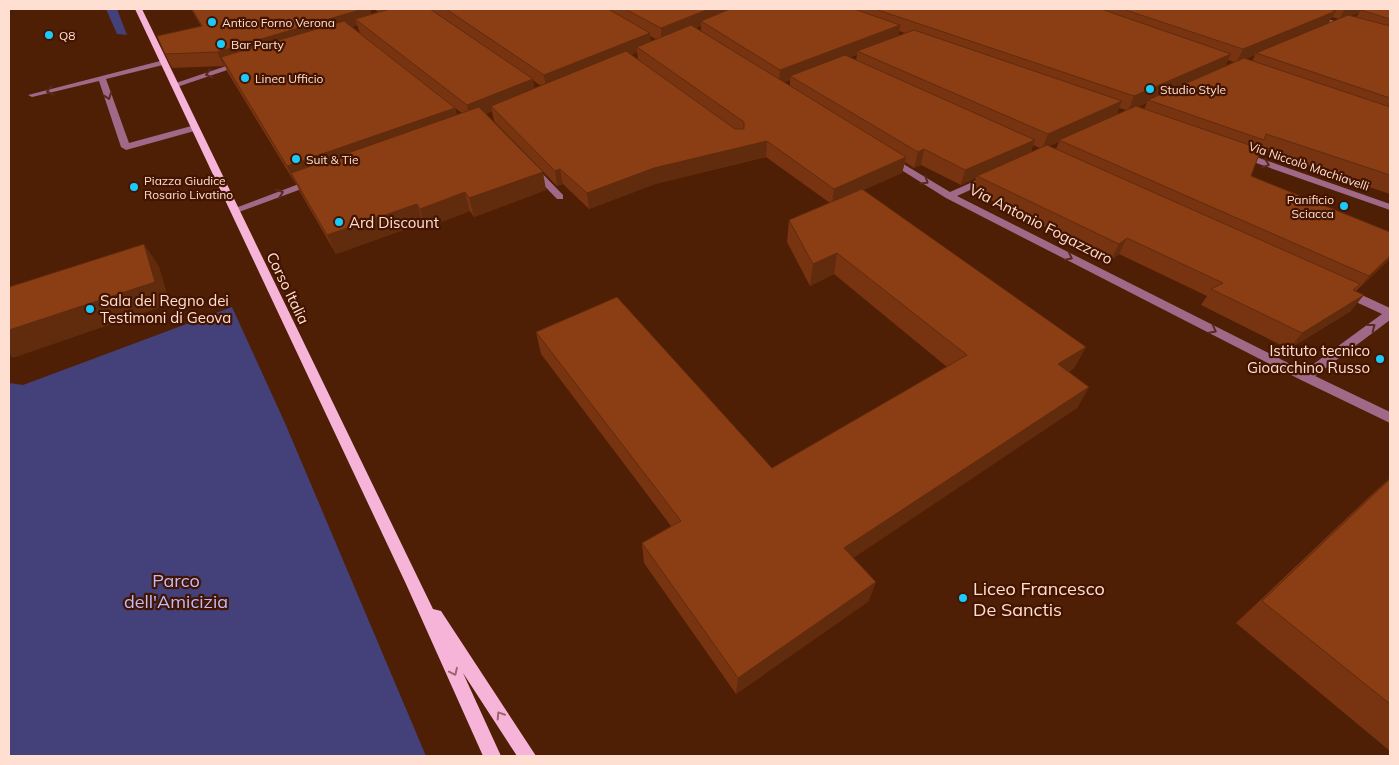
<svg xmlns="http://www.w3.org/2000/svg" width="1399" height="765" font-family="Mulish,sans-serif">
	<style>
		.green { fill: #44407a }
		.lines { fill: none; stroke-linecap: round; stroke-linejoin: round }
		.minor { fill: #a06988; fill-rule: evenodd }
		.major { fill: #f7b4d9; fill-rule: evenodd }
		.wall { fill: #783410; fill-rule: evenodd }
		.shaded-wall { fill: #612b0d }
		.building { fill: #8b3d13; stroke: #612b0d }
		.oneway { stroke: #5a2922 }
		.oneway2 { stroke: #9d646c }
		.poi-dot { fill: #1bcafc; stroke: #431400; stroke-width: 2 }
		.labels { text-anchor: middle; dominant-baseline: central; stroke-width: 4.5; stroke-linejoin: round; paint-order: stroke }
		.far-poi-label { font-size: 12px; fill: #ffdfd1; stroke: #431400; text-anchor: start }
		.far-street-label { font-size: 12px; fill: #ffdfd1; stroke: #431400 }
		.poi-label { font-size: 15px; fill: #ffdfd1; stroke: #431400; text-anchor: start }
		.street-label { font-size: 15px; fill: #ffdfd1; stroke: #431400 }
		.near-park-label { font-size: 18px; fill: #bdbcfc; stroke: #431400 }
		.near-poi-label { font-size: 18px; fill: #ffdfd1; stroke: #431400; text-anchor: start }
	</style>
	<rect width="100%" height="100%" fill="#4e1e05"/>
	<g class="green">
		<path d="M106 9H117L127 35 117 34Z"/>
		<path d="M232 307 285 423 426 756H9V383L23 385Z"/>
	</g>
	<g class="lines">
		<g class="minor">
			<path d="M1285 9H1296L1353 27 1346 29Z"/>
			<path d="M164 60H167V64L106 79 129 143 195 125 198 126V130L126 150 121 147 99 81 32 97 28 95Z"/>
			<path d="M238 62 245 64 177 87 170 85Z"/>
			<path d="M1242 152 1390 204V210L1239 157 1237 155Z"/>
			<path d="M890 156 950 192 986 176H992V180L957 196 1304 371 1382 314 1343 296 1341 293 1343 290H1351L1390 308V320L1315 376 1390 412V423L1301 380 946 198 887 161 885 159Z"/>
			<path d="M532 165 535 166 563 195V199H557L529 170 527 168Z"/>
			<path d="M312 179 317 182 315 184 239 212 235 213 230 210Z"/>
		</g>
		<path class="major" d="M135 9H142L433 609 441 611 536 756H517L463 673 501 756H483L406 584Z"/>
	</g>
	<g class="wall">
		<path d="M191 9H370L371 14 378 12 374 9H1390V194L1260 150 1251 176 1390 259 1356 291 1351 311 1289 349 1201 305 1207 296 1119 254 1111 260 973 191 976 178 961 185 921 165 914 168 905 162 902 173 863 190 1086 347 1074 368 1069 372 1089 387 1077 408 853 558 869 601 736 694 644 563 642 543 671 526 541 354 536 332 772 468 947 367 834 274 810 286 787 242 789 220 830 203 766 157 655 184 589 209 563 184 557 186 494 121 492 111 486 114 546 190 474 217 470 211 426 228 423 223 336 254 300 192 296 183H295L228 73 225 66 172 68 165 54 201 26ZM1359 13 1356 17 1350 16ZM1332 17 1339 19 1328 24ZM357 25 360 33 352 27ZM701 26V31L695 28ZM899 31 905 33 898 36ZM650 36 656 39 651 42ZM637 52 638 59 631 55ZM857 55 856 60 850 57ZM1255 55 1252 61 1246 59ZM1228 60 1234 62 1225 66ZM533 80 538 84 541 85 534 88ZM790 80V86L784 82ZM1147 103 1144 109 1138 107ZM455 108 462 113 457 115ZM1119 108 1126 110 1117 115ZM1059 142 1056 149 1049 146ZM1033 145 1040 148 1031 152Z"/>
		<path d="M1390 478V751L1236 623 1370 496Z"/>
	</g>
	<g class="shaded-wall">
		<path d="M362 9H370L373 20 355 19 357 25 226 66 221 57 225 66H224L217 52Z"/>
		<path d="M709 9H742L701 21V26L661 42V28Z"/>
		<path d="M1345 9H1373L1361 10 1359 13 1339 19Z"/>
		<path d="M1336 11 1328 24 1256 53 1255 55 1236 63 1243 49Z"/>
		<path d="M900 25 898 39 857 51V55L794 78 790 76V80L779 84 780 70Z"/>
		<path d="M650 33 651 47H637V52L546 89 544 75Z"/>
		<path d="M1231 54 1224 68 1148 100 1147 103 1128 111 1134 96Z"/>
		<path d="M533 79 535 94 491 106 492 111 470 120 467 105Z"/>
		<path d="M1122 101 1116 116 1059 140V142L1042 149 1048 134Z"/>
		<path d="M455 108 459 124 291 173 296 183H295L287 166Z"/>
		<path d="M1035 140 1029 155 977 176 976 178 961 185 965 170Z"/>
		<path d="M767 141 766 157 655 184 589 209 587 193 654 168Z"/>
		<path d="M924 149 921 165 914 168 918 152Z"/>
		<path d="M906 157 902 173 832 204 834 189Z"/>
		<path d="M560 169 563 184 557 186 555 171Z"/>
		<path d="M543 172 546 190 474 217 469 198Z"/>
		<path d="M465 192 470 211 426 228 420 209Z"/>
		<path d="M417 204 423 223 336 254 327 235Z"/>
		<path d="M1127 238 1119 254 1111 260 1119 244Z"/>
		<path d="M144 244 159 266 170 304 13 358 9 354V330Z"/>
		<path d="M837 253 834 274 810 286 813 264Z"/>
		<path d="M1390 256V259L1356 291 1369 276Z"/>
		<path d="M1364 295 1351 311 1289 349 1302 333Z"/>
		<path d="M1086 347 1074 368 1047 385 1058 364Z"/>
		<path d="M1089 387 1077 408 839 567 844 548Z"/>
		<path d="M876 582 869 601 736 694 738 678Z"/>
	</g>
	<g class="building">
		<path d="M192 9H363L217 52 165 54 157 36 202 26Z"/>
		<path d="M390 9H430L533 79 467 105 355 19Z"/>
		<path d="M446 9H608L650 33 544 75Z"/>
		<path d="M625 9H709L661 28Z"/>
		<path d="M730 9H854L900 25 780 70 701 21Z"/>
		<path d="M875 9H1101L1231 54 1134 96Z"/>
		<path d="M1123 9H1329L1336 11 1243 49Z"/>
		<path d="M1364 9H1390V19L1361 10Z"/>
		<path d="M1348 15 1390 26V98L1256 53Z"/>
		<path d="M344 21 455 108 287 166 221 57Z"/>
		<path d="M691 25 906 157 834 189 767 141 654 168 587 193 560 169 555 171 491 106 626 51 735 129H744V122L637 47Z"/>
		<path d="M914 30 1122 101 1048 134 857 51Z"/>
		<path d="M845 55 1035 140 965 170 924 149 918 152 790 76Z"/>
		<path d="M1244 58 1390 107V175L1266 134 1264 140 1148 100Z"/>
		<path d="M1136 106 1261 149 1251 176 1390 232V256L1369 276 1059 140Z"/>
		<path d="M479 107 543 172 469 198 465 192 420 209 417 204 327 235 291 173Z"/>
		<path d="M1047 145 1360 284 1353 290 1364 295 1302 333 1211 289 1223 283 1127 238 1119 244 977 176Z"/>
		<path d="M862 189 1086 347 1058 364 1089 387 844 548 876 582 738 678 642 543 681 521 536 332 617 297 772 468 967 355 837 253 813 264 789 220Z"/>
		<path d="M144 244 155 282 9 330V287Z"/>
		<path d="M1390 479V704L1262 601Z"/>
	</g>
	<defs><path id="oneway-chevron" d="M-2-3.5L2.5 0L-2 3.5" fill="none" stroke-width="1.6" stroke-linecap="round" stroke-linejoin="round" transform="scale(1.25)"/></defs>
	<g class="oneway">
		<use href="#oneway-chevron" transform="translate(209 74) rotate(163)"/>
		<use href="#oneway-chevron" transform="translate(50 91) rotate(166)"/>
		<use href="#oneway-chevron" transform="translate(108 96) rotate(70)"/>
		<use href="#oneway-chevron" transform="translate(1266 164) rotate(19)"/>
		<use href="#oneway-chevron" transform="translate(925 181) rotate(32)"/>
		<use href="#oneway-chevron" transform="translate(280 193) rotate(-20)"/>
		<use href="#oneway-chevron" transform="translate(1069 257) rotate(27)"/>
		<use href="#oneway-chevron" transform="translate(1372 327) rotate(-37)"/>
		<use href="#oneway-chevron" transform="translate(1213 330) rotate(27)"/>
	</g>
	<g class="oneway2">
		<use href="#oneway-chevron" transform="translate(454 672) rotate(65)"/>
		<use href="#oneway-chevron" transform="translate(500 715) rotate(-123)"/>
	</g>
	<g class="poi-dot">
		<circle cx="212" cy="22" r="5"/>
		<circle cx="49" cy="35" r="5"/>
		<circle cx="221" cy="44" r="5"/>
		<circle cx="245" cy="78" r="5"/>
		<circle cx="1150" cy="89" r="5"/>
		<circle cx="296" cy="159" r="5"/>
		<circle cx="134" cy="187" r="5"/>
		<circle cx="1344" cy="206" r="5"/>
		<circle cx="339" cy="222" r="5"/>
		<circle cx="90" cy="309" r="5"/>
		<circle cx="1380" cy="359" r="5"/>
		<circle cx="963" cy="598" r="5"/>
	</g>
	<g class="labels">
		<g class="far-poi-label">
			<text x="222" y="22">Antico Forno Verona</text>
			<text x="59" y="35">Q8</text>
			<text x="231" y="44">Bar Party</text>
			<text x="255" y="78">Linea Ufficio</text>
			<text x="1160" y="89">Studio Style</text>
			<text x="306" y="159">Suit &amp; Tie</text>
			<text x="144" y="180">Piazza Giudice<tspan x="144" dy="14">Rosario Livatino</tspan></text>
			<text x="1334" y="199" text-anchor="end">Panificio<tspan x="1334" dy="14">Sciacca</tspan></text>
		</g>
		<g class="far-street-label">
			<text transform="translate(1309 166) rotate(19)">Via Niccolò Machiavelli</text>
		</g>
		<g class="poi-label">
			<text x="349" y="222">Ard Discount</text>
			<text x="100" y="300">Sala del Regno dei<tspan x="100" dy="17">Testimoni di Geova</tspan></text>
			<text x="1370" y="350" text-anchor="end">Istituto tecnico<tspan x="1370" dy="17">Gioacchino Russo</tspan></text>
		</g>
		<g class="street-label">
			<text transform="translate(1041 224) rotate(27)">Via Antonio Fogazzaro</text>
			<text transform="translate(288 288) rotate(64)">Corso Italia</text>
		</g>
		<g class="near-park-label">
			<text x="176" y="580">Parco<tspan x="176" dy="21">dell'Amicizia</tspan></text>
		</g>
		<g class="near-poi-label">
			<text x="973" y="588">Liceo Francesco<tspan x="973" dy="21">De Sanctis</tspan></text>
		</g>
	</g>
	<rect width="1399" height="765" fill="none" stroke="#ffdfd1" stroke-width="20"/>
</svg>
